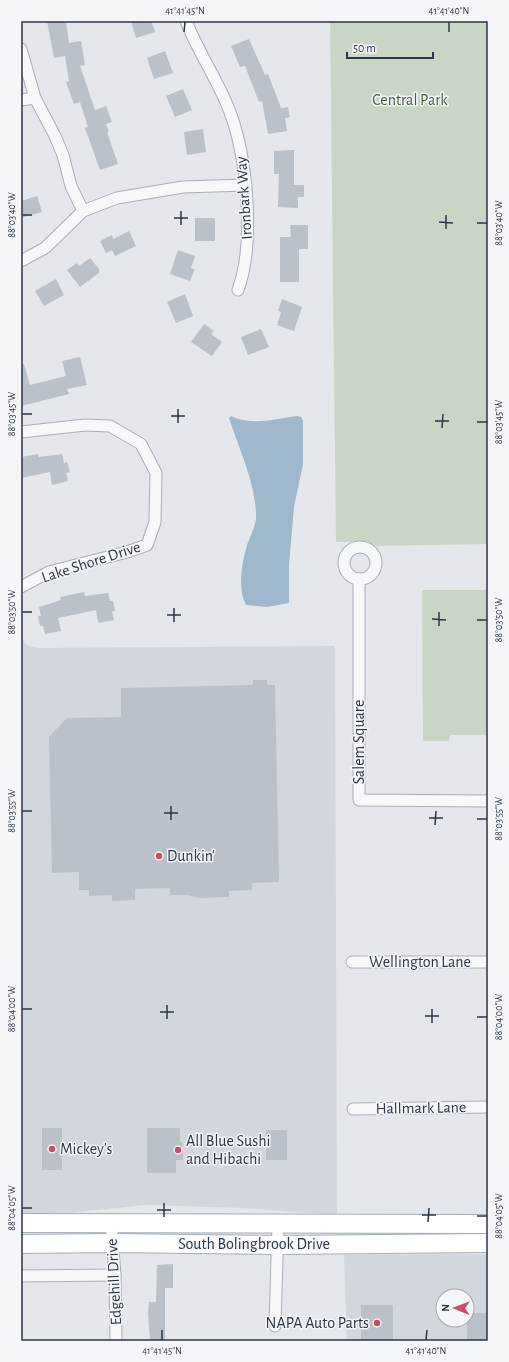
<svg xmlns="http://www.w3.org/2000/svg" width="509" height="1362" font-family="'Alegreya Sans',sans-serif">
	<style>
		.built { fill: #d2d7de; fill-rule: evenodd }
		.green { fill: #cad6c5 }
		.water { fill: #9fb8cb }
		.building { fill: #bbc1c9 }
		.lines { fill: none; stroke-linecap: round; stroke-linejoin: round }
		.minor-casing { stroke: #a9aeb6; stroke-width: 13 }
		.primary-casing { stroke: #a3adb7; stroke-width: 20 }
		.minor { stroke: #f7f8fa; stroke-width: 11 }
		.primary { stroke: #fff; stroke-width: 18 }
		.ticks { fill: none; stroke: #2b3644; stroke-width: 1.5 }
		.poi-dot { fill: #cf4b69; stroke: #f4f6f9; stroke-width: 1.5 }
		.labels { text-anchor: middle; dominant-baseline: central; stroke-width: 3; stroke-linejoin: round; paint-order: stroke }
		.park-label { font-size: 16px; fill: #436038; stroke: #f4f6f9 }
		.street-label { font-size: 16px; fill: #2b3644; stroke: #f4f6f9 }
		.poi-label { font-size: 16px; fill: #2b3644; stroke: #f4f6f9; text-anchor: start }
		.neatline { fill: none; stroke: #2b3644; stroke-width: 1.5 }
		.ticks-label { font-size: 10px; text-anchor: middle; fill: #2b3644 }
	</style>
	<rect width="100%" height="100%" fill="#e4e7ec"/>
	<g class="built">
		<path d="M21 623 22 639 27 645 37 648 335 646 337 1215 244 1208 145 1205 68 1213 21 1214Z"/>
		<path d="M488 1254V1341H347L344 1255ZM443 1296H467V1320H443Z"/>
	</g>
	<g class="green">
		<path d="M330 21H488V544L372 546 368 542H336Z"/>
		<path d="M422 590H488V735H450L449 741H423Z"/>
	</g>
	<path class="water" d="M231 416C251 426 276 419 297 416L301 417 303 421V464L294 507 289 565V603L267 607 246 605C237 588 242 563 247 545 250 537 255 527 256 519 257 486 239 449 229 418Z"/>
	<g class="building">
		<path d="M47 21H66L69 43 81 41 85 65 80 66 95 110 106 106 112 122 106 124 109 132H107L118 164 100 170 85 128 88 127 80 102 74 104 66 82 69 81 65 56 54 58Z"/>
		<path d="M131 21H151L155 32 136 38Z"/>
		<path d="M249 39 265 75 268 74 281 108 288 107 290 117 285 118 287 131 268 134 262 101 259 102 245 66 240 67 231 46Z"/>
		<path d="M165 51 173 73 154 79 147 58Z"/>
		<path d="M183 89 192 110 175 117 166 96Z"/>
		<path d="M203 129 206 152 187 155 184 132Z"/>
		<path d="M294 150V185H304V197H298V208L278 207 279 174H274V151Z"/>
		<path d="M37 196 42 212 21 218V201Z"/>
		<rect x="195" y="218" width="20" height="23"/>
		<path d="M290 225H308V249H299V282H280V237H291Z"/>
		<path d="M129 231 136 246 115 256 112 250 106 253 100 241 112 235 113 239Z"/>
		<path d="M178 250 195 256 191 268 195 269 190 281 170 274Z"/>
		<path d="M90 258 99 269V273L80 287 67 270 77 263 79 266Z"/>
		<path d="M56 279 64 295 44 306 35 291Z"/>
		<path d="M185 294 193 316 176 323 167 302Z"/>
		<path d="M282 299 302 307 294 331 277 325 281 312 278 311Z"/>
		<path d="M204 324 214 331 211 334 222 342 212 356 191 342Z"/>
		<path d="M261 329 269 347 248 355 241 337Z"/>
		<path d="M80 357 87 385 67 389 69 394 21 406V364H24L30 385 66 376 62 361Z"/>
		<path d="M38 454 39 457 62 454 64 463 67 462 70 472 66 473 68 481 52 485 50 472 21 478V457Z"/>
		<path d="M84 592 85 596 108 593 110 601H113L115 611H112L114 620 98 623 96 610 58 618 61 631 45 634 43 626H40L38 616H41L39 607 61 600 60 597Z"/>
		<path d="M253 680H267V685H275L279 882 252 883V890L229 891V897L199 898 188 895H170V888L135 889V900L112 901V895L89 896V890H79V872L52 873 49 737 67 718 121 717V688L253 685Z"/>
		<rect x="42" y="1128" width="20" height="42"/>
		<path d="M147 1128H180V1142H182L183 1160H176V1173H147Z"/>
		<rect x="266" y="1130" width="21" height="30"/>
		<path d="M173 1264V1288H165V1341H150L148 1313 149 1302H156L157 1265Z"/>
		<rect x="361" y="1305" width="32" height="36"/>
		<rect x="467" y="1313" width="21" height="28"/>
	</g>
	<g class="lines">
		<g class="minor-casing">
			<g id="minor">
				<path d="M186 21C197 49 213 73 225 100 247 148 256 240 238 290"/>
				<path d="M21 49 35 98 55 136 63 155 71 186 83 211"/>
				<path d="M21 100 35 98"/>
				<path d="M21 261 45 248 83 211 117 198 183 187 246 185"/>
				<path d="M21 432 85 425 110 426 141 444 156 473 155 522 147 545 127 552 49 572 21 587"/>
				<circle cx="360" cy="563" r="16"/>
				<path d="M359 579V800L488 801"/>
				<path d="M352 962H488"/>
				<path d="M353 1109 488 1107"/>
				<path d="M111 1223 115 1275 116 1341"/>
				<path d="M21 1276 115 1275"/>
				<path d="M275 1326 278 1224"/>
			</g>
		</g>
		<g class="primary-casing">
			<g id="primary">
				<path d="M21 1223 488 1224"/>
				<path d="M21 1244 112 1243 278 1245 488 1243"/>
			</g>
		</g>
		<use href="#minor" class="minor"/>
		<use href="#primary" class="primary"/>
	</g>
	<path class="ticks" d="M184 32 185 22M449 32V22M22 215H32M174 218H188M439 222 453 223M477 223H487M181 225V211M446 229V215M22 414H32M171 416H185M435 421H449M477 422H487M178 423V409M442 428 443 414M22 612H32M167 615H181M432 619 446 620M477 620H487M174 622V608M439 626V612M22 811H32M164 813H178M429 818H443M477 819H487M171 820V806M435 825 436 811M22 1009H32M160 1012H174M425 1016H439M477 1017H487M167 1019V1005M432 1023V1009M22 1208H32M157 1210H171M422 1215H436M477 1216H487M164 1217V1203M428 1222 429 1208M162 1340V1330M426 1340 427 1330"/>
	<g class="poi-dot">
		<circle cx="159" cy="856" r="4"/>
		<circle cx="52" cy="1149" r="4"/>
		<circle cx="178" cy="1150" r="4"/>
		<circle cx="377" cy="1323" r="4"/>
	</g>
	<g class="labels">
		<g class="park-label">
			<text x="410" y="100">Central Park</text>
		</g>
		<g class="street-label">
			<text transform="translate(244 198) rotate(-94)">Ironbark Way</text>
			<text transform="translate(91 562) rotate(-18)">Lake Shore Drive</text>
			<text transform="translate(359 742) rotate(-90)">Salem Square</text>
			<text x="420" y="962">Wellington Lane</text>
			<text transform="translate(421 1108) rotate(-1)">Hallmark Lane</text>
			<text x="254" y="1244">South Bolingbrook Drive</text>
			<text transform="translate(114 1282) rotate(-93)">Edgehill Drive</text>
		</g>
		<g class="poi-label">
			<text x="167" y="856">Dunkin'</text>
			<text x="186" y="1141">All Blue Sushi<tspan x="186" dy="18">and Hibachi</tspan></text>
			<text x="60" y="1149">Mickey's</text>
			<text x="369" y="1323" text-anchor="end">NAPA Auto Parts</text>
		</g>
	</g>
	<rect width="509" height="1362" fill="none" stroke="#f4f6f9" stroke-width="44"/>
	<g transform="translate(455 1308) rotate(271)"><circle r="19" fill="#f4f6f9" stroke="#a4a9b1"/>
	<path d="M0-3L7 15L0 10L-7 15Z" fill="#cf4b69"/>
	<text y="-6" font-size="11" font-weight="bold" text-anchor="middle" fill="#2b3644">N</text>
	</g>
	<path d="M347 52v6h86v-6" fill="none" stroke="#2b3644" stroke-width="2"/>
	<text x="353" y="52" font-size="12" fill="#2b3644" stroke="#f4f6f9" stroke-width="3" paint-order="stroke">50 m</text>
	<rect x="22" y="22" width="465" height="1318" class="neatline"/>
	<g class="ticks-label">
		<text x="185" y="14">41°41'45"N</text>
		<text x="449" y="14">41°41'40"N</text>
		<text transform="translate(11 215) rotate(-90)" y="4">88°03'40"W</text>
		<text transform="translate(498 223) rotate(-90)" y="4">88°03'40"W</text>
		<text transform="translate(11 414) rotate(-90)" y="4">88°03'45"W</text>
		<text transform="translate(498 422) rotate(-90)" y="4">88°03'45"W</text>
		<text transform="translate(11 612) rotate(-90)" y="4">88°03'50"W</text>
		<text transform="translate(498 620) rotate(-90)" y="4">88°03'50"W</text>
		<text transform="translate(11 811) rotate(-90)" y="4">88°03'55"W</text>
		<text transform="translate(498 819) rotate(-90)" y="4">88°03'55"W</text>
		<text transform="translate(11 1009) rotate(-90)" y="4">88°04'00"W</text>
		<text transform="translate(498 1017) rotate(-90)" y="4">88°04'00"W</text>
		<text transform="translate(11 1208) rotate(-90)" y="4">88°04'05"W</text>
		<text transform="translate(498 1216) rotate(-90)" y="4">88°04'05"W</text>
		<text x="162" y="1354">41°41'45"N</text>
		<text x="426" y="1354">41°41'40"N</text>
	</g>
</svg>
